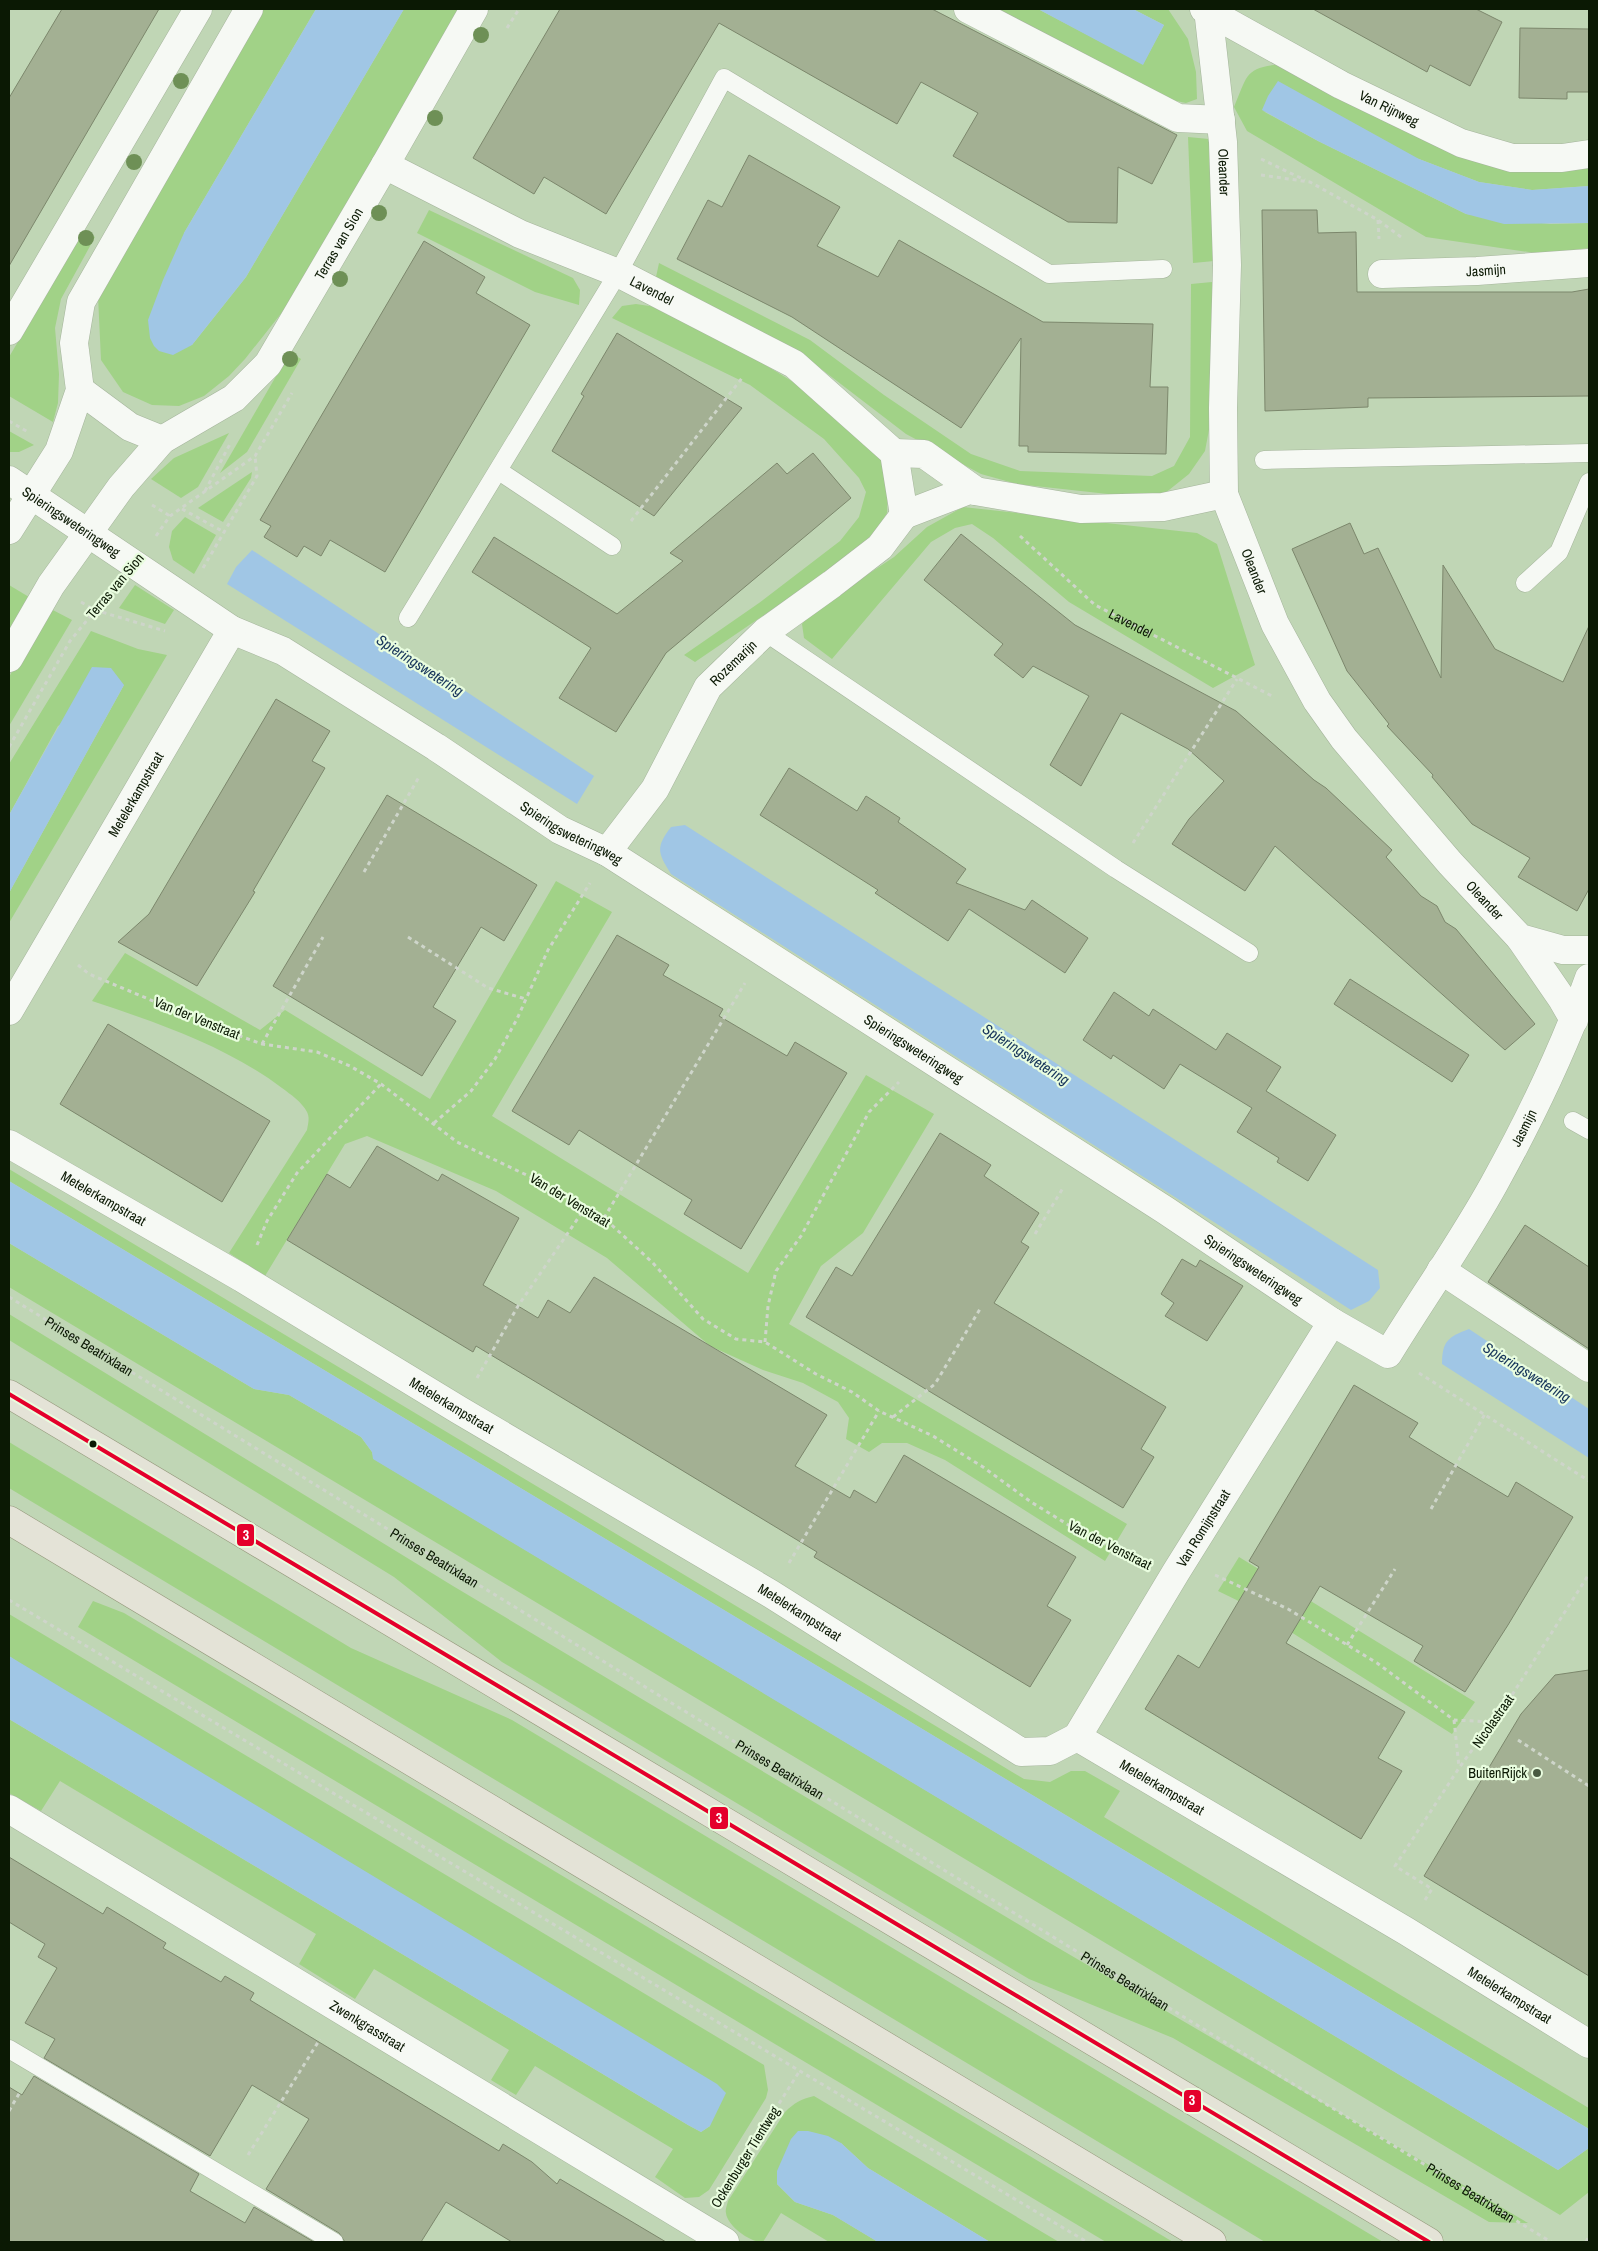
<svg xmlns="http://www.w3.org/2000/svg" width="1598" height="2251" font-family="'Archivo Narrow',sans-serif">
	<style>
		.green { fill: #a1d287 }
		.water { fill: #a0c6e5 }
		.building { fill: #a3b093; stroke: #7c876c }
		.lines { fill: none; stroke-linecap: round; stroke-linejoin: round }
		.service-casing { stroke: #a5b59c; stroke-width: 19 }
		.minor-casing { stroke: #a5b59c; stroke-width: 29 }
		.tertiary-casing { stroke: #a5b59c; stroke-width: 29 }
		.primary-casing { stroke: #94977b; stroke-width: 29 }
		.path { stroke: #ced5ca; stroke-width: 3; stroke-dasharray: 4 4; stroke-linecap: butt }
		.service { stroke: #f6f9f4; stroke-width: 18 }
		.minor { stroke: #f6f9f4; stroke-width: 28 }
		.tertiary { stroke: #f6f9f4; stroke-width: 28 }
		.primary { stroke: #e4e3d7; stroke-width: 28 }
		.bus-1-casing { stroke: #e9fddf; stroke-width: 8 }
		.bus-1 { stroke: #e4002b; stroke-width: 4 }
		.tree { fill: #6e9056 }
		.bus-dot { fill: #0b1904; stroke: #e9fddf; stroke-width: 2 }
		.poi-dot { fill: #4a5b42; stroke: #e9fddf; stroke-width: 2 }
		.labels { text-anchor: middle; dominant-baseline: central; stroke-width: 4.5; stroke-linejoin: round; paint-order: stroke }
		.street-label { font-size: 14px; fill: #0b1904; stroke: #e9fddf }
		.poi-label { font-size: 14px; fill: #0b1904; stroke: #e9fddf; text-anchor: end }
		.water-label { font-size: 15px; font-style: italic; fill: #16345a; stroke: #e9fddf }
		.line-badge { stroke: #e9fddf; stroke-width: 2 }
		.badge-label { font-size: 14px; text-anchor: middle; font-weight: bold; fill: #fff }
	</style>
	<rect width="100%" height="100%" fill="#c0d6b5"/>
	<g class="green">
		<path d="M264 9H316L184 233 192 345 246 277 404 9H462L287 306 245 359 229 376 204 396 179 406 152 405 123 392 101 360 98 296Z"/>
		<path d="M989 9H1038L1143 64 1164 25 1133 9H1168L1188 39 1196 72 1197 99 1186 103 1167 99Z"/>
		<path d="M1284 64 1458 152 1589 164V186L1532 190 1479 182 1419 159 1263 111 1318 141 1466 214 1550 224 1589 223V248L1542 254 1426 237 1247 131 1234 107C1248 74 1245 67 1284 64Z"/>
		<path d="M1188 137 1209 139 1214 261 1193 263Z"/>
		<path d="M429 210 573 278 580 290 579 305 535 292 417 233Z"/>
		<path d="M84 230 95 237 61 299 55 328 59 374 58 403 53 422 9 396V357Z"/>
		<path d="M659 263 810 340 884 395 971 454 1020 471 1152 476 1174 466 1190 437 1191 284 1212 282 1211 419 1205 451 1189 474 1164 494 1117 495 1017 484 981 474 906 434 803 355 677 290 656 277Z"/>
		<path d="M636 304 656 307 749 355 818 397 880 455 888 486 887 513 876 531 843 561 695 662 684 655 759 603 840 541 859 517 866 492 859 478 824 439 750 385 612 318 622 306Z"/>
		<path d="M290 352 301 359 247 452 220 473Z"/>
		<path d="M9 431 34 445 19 452H9Z"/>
		<path d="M229 433 198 487 181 498 151 479 174 458Z"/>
		<path d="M252 472 251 478 223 522 198 508Z"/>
		<path d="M963 507 1197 533 1217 544 1255 665 1213 688 1069 602 993 538 972 524 955 528 931 542 832 659 804 638 802 624 811 612 894 557 927 527Z"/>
		<path d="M185 517 216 535 194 574 173 560 169 547 172 531Z"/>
		<path d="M9 585 29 597 9 631Z"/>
		<path d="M135 585 174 610 165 624 119 608Z"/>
		<path d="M49 608 72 620 9 726V677Z"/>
		<path d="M91 631 138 649 167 655 9 923V893L124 685 58 726 9 815V764Z"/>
		<path d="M556 881 612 912 492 1116 748 1273 866 1075 934 1114 863 1233 821 1266 789 1324 1127 1524 1105 1561 945 1460 907 1443H882L869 1452 846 1439 849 1418 838 1402 803 1383 763 1370 710 1346 607 1258 496 1191 367 1136 345 1144 265 1276 229 1253 307 1130C308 1124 310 1118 307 1112 302 1102 290 1094 282 1088 226 1046 158 1023 92 1001L125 953 260 1030 285 1010 430 1099Z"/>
		<path d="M9 1169 1024 1779 1050 1782 1071 1771H1085L1120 1791 1104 1817 1587 2107 1589 2108V2129L9 1181Z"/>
		<path d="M9 1243 254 1389 289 1395 361 1437 372 1452 374 1459 1558 2170 1589 2148V2192L1560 2215 9 1287Z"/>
		<path d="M9 1314 453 1586 1043 1939 1528 2223 1489 2222 1173 2038 1029 1979 502 1662 394 1577 9 1340Z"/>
		<path d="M9 1442 351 1648 512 1720 1383 2242H1265L9 1488Z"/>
		<path d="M1239 1557 1475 1702 1452 1734 1253 1608 1218 1591Z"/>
		<path d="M93 1601 124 1613 1173 2242H1106L78 1627Z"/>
		<path d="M9 1614 764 2065 768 2090 766 2098 709 2190 699 2197 685 2198 655 2177 673 2149 535 2066 516 2095 491 2080 509 2050 374 1969 355 1999 299 1964 316 1934 60 1781 41 1811 9 1793V1719L688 2125 701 2132 710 2126 9 1656Z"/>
		<path d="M814 2096 1059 2242H990L868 2168 841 2143 777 2184 795 2202 833 2215 878 2242H829L781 2213 763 2242C751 2243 727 2226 726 2213 725 2210 727 2205 728 2201L785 2112C794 2103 801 2099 814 2096Z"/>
	</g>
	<g class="water">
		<path d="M316 9H404L246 277 192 345 173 355 159 351 154 346 150 338 148 320 163 280 184 233Z"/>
		<path d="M1038 9H1133L1164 25 1143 65Z"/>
		<path d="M1278 81 1419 159 1479 182 1532 190 1589 186V223L1504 224 1466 214 1318 141 1262 110 1268 96Z"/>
		<path d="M252 550 594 776 577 804 227 584 236 567Z"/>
		<path d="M92 667 111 668 124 685 9 893V815Z"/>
		<path d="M685 825 1378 1270 1380 1288 1369 1301 1351 1310 671 874C658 853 655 848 671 827Z"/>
		<path d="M9 1181 1589 2129V2148L1558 2170 373 1459 372 1452 361 1437 289 1395 254 1389 9 1243Z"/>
		<path d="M1469 1329 1589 1409V1458L1442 1364C1442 1341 1448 1337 1469 1329Z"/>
		<path d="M9 1656 717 2084 726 2093 710 2126 701 2132 688 2125 9 1719Z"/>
		<path d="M798 2131H808L828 2136 841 2143 868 2168 990 2242H878L833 2215 795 2202 777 2184V2171L791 2139Z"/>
	</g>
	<g class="building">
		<path d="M62 9H159L9 266V98Z"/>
		<path d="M560 9H932L1177 135 1152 184 1118 167 1117 223 1068 222 953 156 978 113 921 82 897 124 719 23 606 214 544 177 534 194 473 158Z"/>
		<path d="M1313 9H1476L1502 22 1470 86 1430 65 1427 72Z"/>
		<path d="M1520 28 1589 29V92H1567V99L1519 98Z"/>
		<path d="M749 155 840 207 817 246 878 277 899 240 1043 322 1153 324 1150 387H1168L1166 454 1028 452V446H1019L1021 338 961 428 792 317 677 259 708 200 722 207Z"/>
		<path d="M1262 210H1317L1318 233 1356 232 1357 292H1572L1589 289V396L1368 398V407L1265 411Z"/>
		<path d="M424 241 485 277 476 293 530 325 385 572 330 540 321 556 304 546 297 557 264 537 271 526 260 520Z"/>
		<path d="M617 333 742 408 654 516 552 451 584 396 581 394Z"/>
		<path d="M813 453 851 498 666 653 616 732 559 698 591 648 472 572 494 537 617 614 683 561 670 553 777 463 787 474Z"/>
		<path d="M1350 523 1364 554 1378 548 1441 678 1443 565 1495 649 1563 682 1589 626V889L1577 911 1518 877 1530 858 1472 824 1432 777 1433 775 1387 726 1389 724 1347 671 1292 549Z"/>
		<path d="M961 534 1075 625 1236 711 1314 780 1326 788 1392 850 1386 857 1421 896 1437 906 1445 922 1456 929 1535 1024 1505 1050 1275 846 1245 891 1172 844 1189 819 1224 781 1188 749 1121 713 1081 786 1050 765 1089 696 1033 666 1023 678 994 655 1003 644 924 580Z"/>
		<path d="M276 699 330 731 312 761 325 768 253 891 255 892 197 986 118 942 149 914Z"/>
		<path d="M789 768 857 811 866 796 900 818 898 822 966 869 956 883 1025 910 1032 900 1088 938 1065 973 969 909 948 941 875 893 878 890 760 815Z"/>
		<path d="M387 795 537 885 504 941 481 927 433 1007 456 1021 422 1076 273 986Z"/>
		<path d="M617 935 669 965 663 975 723 1009 719 1016 787 1056 795 1042 847 1073 741 1249 684 1214 692 1200 579 1130 569 1145 512 1111Z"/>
		<path d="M1350 979 1469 1055 1452 1082 1334 1004Z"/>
		<path d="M1114 992 1149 1016 1153 1009 1216 1050 1227 1033 1281 1067 1266 1091 1336 1135 1308 1181 1277 1162 1279 1158 1237 1132 1252 1108 1180 1064 1164 1089 1113 1055 1111 1059 1083 1040Z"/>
		<path d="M108 1024 270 1121 222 1202 60 1104Z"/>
		<path d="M940 1133 991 1165 984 1176 1039 1213 1021 1242 1029 1247 994 1303 1166 1407 1141 1449 1154 1457 1123 1508 806 1317 836 1267 852 1276Z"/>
		<path d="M377 1146 438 1181 442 1174 519 1218 483 1285 538 1318 548 1300 570 1313 594 1277 827 1415 795 1466 850 1498 854 1490 876 1503 904 1455 1076 1557 1047 1606 1071 1620 1030 1687 814 1557 817 1552 541 1385 476 1346 473 1352 287 1240 327 1174 350 1188Z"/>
		<path d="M1525 1225 1589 1267V1349L1488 1282Z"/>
		<path d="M1182 1259 1196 1267 1200 1260 1243 1286 1207 1341 1165 1316 1174 1303 1161 1294Z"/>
		<path d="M1354 1385 1418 1423 1409 1437 1448 1461 1508 1497 1516 1482 1573 1517 1508 1625 1465 1692 1414 1661 1423 1646 1320 1586 1286 1643 1405 1712 1378 1758 1402 1771 1361 1839 1145 1709 1178 1655 1199 1668 1259 1567 1249 1561Z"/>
		<path d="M1589 1670V1976L1424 1876 1521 1714 1555 1675Z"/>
		<path d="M9 1857 103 1914 107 1907 166 1943 163 1948 221 1982 225 1976 254 1993 250 2000 309 2036 499 2151 503 2144 532 2162 557 2184 560 2179 666 2242H512L446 2202 421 2242H345L339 2233 266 2189 309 2119 252 2085 210 2156 44 2058 55 2039 25 2023 57 1968 38 1957 45 1944 9 1922Z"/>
		<path d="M34 2076 199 2174 190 2191 245 2223 254 2207 314 2242H9V2087L22 2095Z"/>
	</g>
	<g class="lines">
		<g class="service-casing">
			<g id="service">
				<path d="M1264 460 1589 453"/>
				<path d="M499 471 612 546"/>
				<path d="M1525 583 1559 552 1589 482"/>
				<path d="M408 618 618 273 724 78 1049 274 1163 269"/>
				<path d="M765 632 1116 869 1249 953"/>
				<path d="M1573 1121 1589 1130"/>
				<path d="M9 2049 334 2242"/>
			</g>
		</g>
		<g class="minor-casing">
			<g id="minor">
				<path d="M968 9 1178 118 1221 120"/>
				<path id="s3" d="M1204 9 1341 85 1461 143 1512 158H1562L1589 154"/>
				<path id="s4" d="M1208 9 1223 142 1227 265 1223 408 1224 494 1275 624 1317 701 1344 739 1450 863 1520 938 1563 950H1589"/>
				<path id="s5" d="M385 165 520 234 618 273 794 364 894 453 904 515"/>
				<path id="s6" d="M1382 274 1477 271 1589 263"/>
				<path d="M9 331 198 9"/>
				<path d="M894 453 924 454 976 491"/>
				<path id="s7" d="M9 480 232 630 283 651 436 747 560 830 607 852 1165 1210 1332 1322 1388 1354C1423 1297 1462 1242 1494 1184 1531 1117 1564 1049 1589 978"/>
				<path d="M904 515 969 490 1081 509 1163 507 1224 494"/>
				<path id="s8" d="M607 852 655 789 708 687 765 632 832 584 880 547 904 515"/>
				<path d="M1520 938 1562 999 1574 1020"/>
				<path id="s9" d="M9 1011 232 630"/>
				<path id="s10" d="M9 1144 242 1278 459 1410 771 1594 1021 1752 1050 1751 1077 1737 1406 1931 1589 2044"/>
				<path d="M1441 1270 1589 1368"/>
				<path id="s11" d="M1077 1737 1176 1572 1332 1322"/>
				<path id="s12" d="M9 1809 725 2242"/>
			</g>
		</g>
		<g class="tertiary-casing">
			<g id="tertiary">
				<path d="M80 390 130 427 162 440"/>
				<path d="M9 530 59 451 80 390 74 343 81 302 249 9"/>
				<path id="s13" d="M9 658 51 585 121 487 162 440 234 398 268 364 385 165 474 9"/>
			</g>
		</g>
		<g class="primary-casing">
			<g id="primary">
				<path d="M9 1394 1429 2242"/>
				<path d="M9 1520 1212 2242"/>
			</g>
		</g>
		<g class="path">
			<path d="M507 28 519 9"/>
			<path d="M1261 159 1305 180"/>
			<path d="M1261 175 1310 182 1378 220 1401 237"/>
			<path d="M1378 220 1379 239"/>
			<path d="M9 421 28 432"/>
			<path d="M205 491 230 444"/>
			<path d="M152 505 170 516"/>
			<path d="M182 509 224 532"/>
			<path d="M631 521 742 378"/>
			<path d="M156 536 170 516 255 456 292 393"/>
			<path id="s1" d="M1020 536 1095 605 1272 696"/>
			<path d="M203 568 257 476 255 456"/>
			<path d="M81 602 95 610 165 631"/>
			<path d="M9 747 70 641 111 591"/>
			<path d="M1133 843 1237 679"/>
			<path d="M364 872 419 777"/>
			<path d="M408 937 488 988 526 999"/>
			<path d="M78 965 89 974 215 1027 262 1044 317 1052 350 1066 381 1084 457 1142 556 1189 604 1218 652 1262 703 1319 736 1339 765 1342 816 1374 852 1392 879 1411 933 1436 983 1467 1031 1502 1080 1532 1140 1561"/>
			<path d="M262 1044 323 937"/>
			<path d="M434 1123 471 1091 495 1059 517 1019 548 950 590 883"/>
			<path d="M604 1218 745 983"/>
			<path d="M1035 1234 1063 1188"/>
			<path d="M257 1245 267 1221 297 1173 381 1084"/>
			<path id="s2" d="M9 1297 1551 2242"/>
			<path d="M765 1342 768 1306 776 1271 801 1236 869 1112 899 1082"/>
			<path d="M1419 1373 1589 1481"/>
			<path d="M477 1378 518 1306 585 1208"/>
			<path d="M893 1417 935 1384 980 1309"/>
			<path d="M1431 1509 1485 1414"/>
			<path d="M789 1563 879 1411"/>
			<path d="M1215 1575 1288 1609 1377 1663 1454 1720 1493 1722"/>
			<path d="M9 1600 1087 2242"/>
			<path d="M1347 1645 1395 1569"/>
			<path d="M1454 1720 1459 1767"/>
			<path d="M1518 1740 1589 1786"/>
			<path d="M1425 1900 1432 1889 1395 1866 1459 1768 1512 1695 1589 1574"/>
			<path d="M9 2111 20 2092"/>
			<path d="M248 2155 320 2039"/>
			<path d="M719 2198 799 2072"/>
			<path d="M1586 2242 1589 2236"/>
		</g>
		<use href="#service" class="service"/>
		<use href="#minor" class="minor"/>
		<use href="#tertiary" class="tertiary"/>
		<use href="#primary" class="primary"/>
		<g class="bus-1-casing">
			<path id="bus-1" d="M9 1394 1429 2242"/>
		</g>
		<use href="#bus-1" class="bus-1"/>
	</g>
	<g class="tree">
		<circle cx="481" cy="35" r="8"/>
		<circle cx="181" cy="81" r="8"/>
		<circle cx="435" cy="118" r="8"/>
		<circle cx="134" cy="162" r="8"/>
		<circle cx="379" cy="213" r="8"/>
		<circle cx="86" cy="238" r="8"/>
		<circle cx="340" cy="279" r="8"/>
		<circle cx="290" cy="359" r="8"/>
	</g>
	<circle class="bus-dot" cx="93" cy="1444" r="4.5"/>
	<circle class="poi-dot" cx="1537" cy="1773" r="5"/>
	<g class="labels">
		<g class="street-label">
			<text stroke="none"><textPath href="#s3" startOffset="210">Van Rijnweg</textPath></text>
			<text stroke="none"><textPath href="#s4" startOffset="164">Oleander</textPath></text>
			<text stroke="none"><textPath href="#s13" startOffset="538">Terras van Sion</textPath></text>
			<text stroke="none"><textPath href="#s6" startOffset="104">Jasmijn</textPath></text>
			<text stroke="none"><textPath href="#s5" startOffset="295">Lavendel</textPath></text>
			<text stroke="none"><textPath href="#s7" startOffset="75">Spieringsweteringweg</textPath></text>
			<text stroke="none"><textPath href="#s4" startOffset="569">Oleander</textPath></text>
			<text transform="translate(115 586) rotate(-50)">Terras van Sion</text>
			<text stroke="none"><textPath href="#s1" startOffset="142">Lavendel</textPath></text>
			<text stroke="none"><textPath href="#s8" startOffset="229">Rozemarijn</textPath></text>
			<text stroke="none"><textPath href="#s9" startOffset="251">Metelerkampstraat</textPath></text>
			<text stroke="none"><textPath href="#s7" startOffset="665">Spieringsweteringweg</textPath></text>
			<text stroke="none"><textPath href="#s4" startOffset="974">Oleander</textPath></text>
			<text transform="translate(197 1018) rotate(22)">Van der Venstraat</text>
			<text stroke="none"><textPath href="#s7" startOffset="1070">Spieringsweteringweg</textPath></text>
			<text stroke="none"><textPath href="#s7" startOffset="1898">Jasmijn</textPath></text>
			<text stroke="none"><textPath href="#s10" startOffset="109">Metelerkampstraat</textPath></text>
			<text transform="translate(570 1200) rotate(31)">Van der Venstraat</text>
			<text stroke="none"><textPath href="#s7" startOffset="1475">Spieringsweteringweg</textPath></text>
			<text stroke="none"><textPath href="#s2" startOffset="94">Prinses Beatrixlaan</textPath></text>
			<text stroke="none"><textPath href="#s10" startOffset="514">Metelerkampstraat</textPath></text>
			<text stroke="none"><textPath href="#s11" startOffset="244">Van Romijnstraat</textPath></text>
			<text transform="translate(1110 1545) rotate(27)">Van der Venstraat</text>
			<text stroke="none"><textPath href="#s2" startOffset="499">Prinses Beatrixlaan</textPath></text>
			<text stroke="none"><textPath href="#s10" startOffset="919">Metelerkampstraat</textPath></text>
			<text transform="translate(1493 1721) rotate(-55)">Nicolastraat</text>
			<text stroke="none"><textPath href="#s2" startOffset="904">Prinses Beatrixlaan</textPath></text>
			<text stroke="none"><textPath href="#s10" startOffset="1339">Metelerkampstraat</textPath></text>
			<text stroke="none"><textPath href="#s2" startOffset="1309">Prinses Beatrixlaan</textPath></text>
			<text stroke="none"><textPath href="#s10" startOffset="1744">Metelerkampstraat</textPath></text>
			<text stroke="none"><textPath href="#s12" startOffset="419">Zwenkgrasstraat</textPath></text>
			<text transform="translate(745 2157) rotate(-58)">Ockenburger Tientweg</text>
			<text stroke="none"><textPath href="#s2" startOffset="1714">Prinses Beatrixlaan</textPath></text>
		</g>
		<g class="poi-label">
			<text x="1527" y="1773">BuitenRijck</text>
		</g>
		<g class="water-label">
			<text transform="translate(420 665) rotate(33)">Spieringswetering</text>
			<text transform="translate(1026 1054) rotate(33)">Spieringswetering</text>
			<text transform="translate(1527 1372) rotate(32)">Spieringswetering</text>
		</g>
	</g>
	<g class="line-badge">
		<rect x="236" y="1523" width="19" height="24" rx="5" fill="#e4002b"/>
		<rect x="709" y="1806" width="20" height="24" rx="5" fill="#e4002b"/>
		<rect x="1183" y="2089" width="19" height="24" rx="5" fill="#e4002b"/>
	</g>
	<g class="badge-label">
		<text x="246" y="1540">3</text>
		<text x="719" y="1823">3</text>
		<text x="1192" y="2105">3</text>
	</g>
	<rect width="1598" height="2251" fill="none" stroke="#0b1904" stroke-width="20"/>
</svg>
